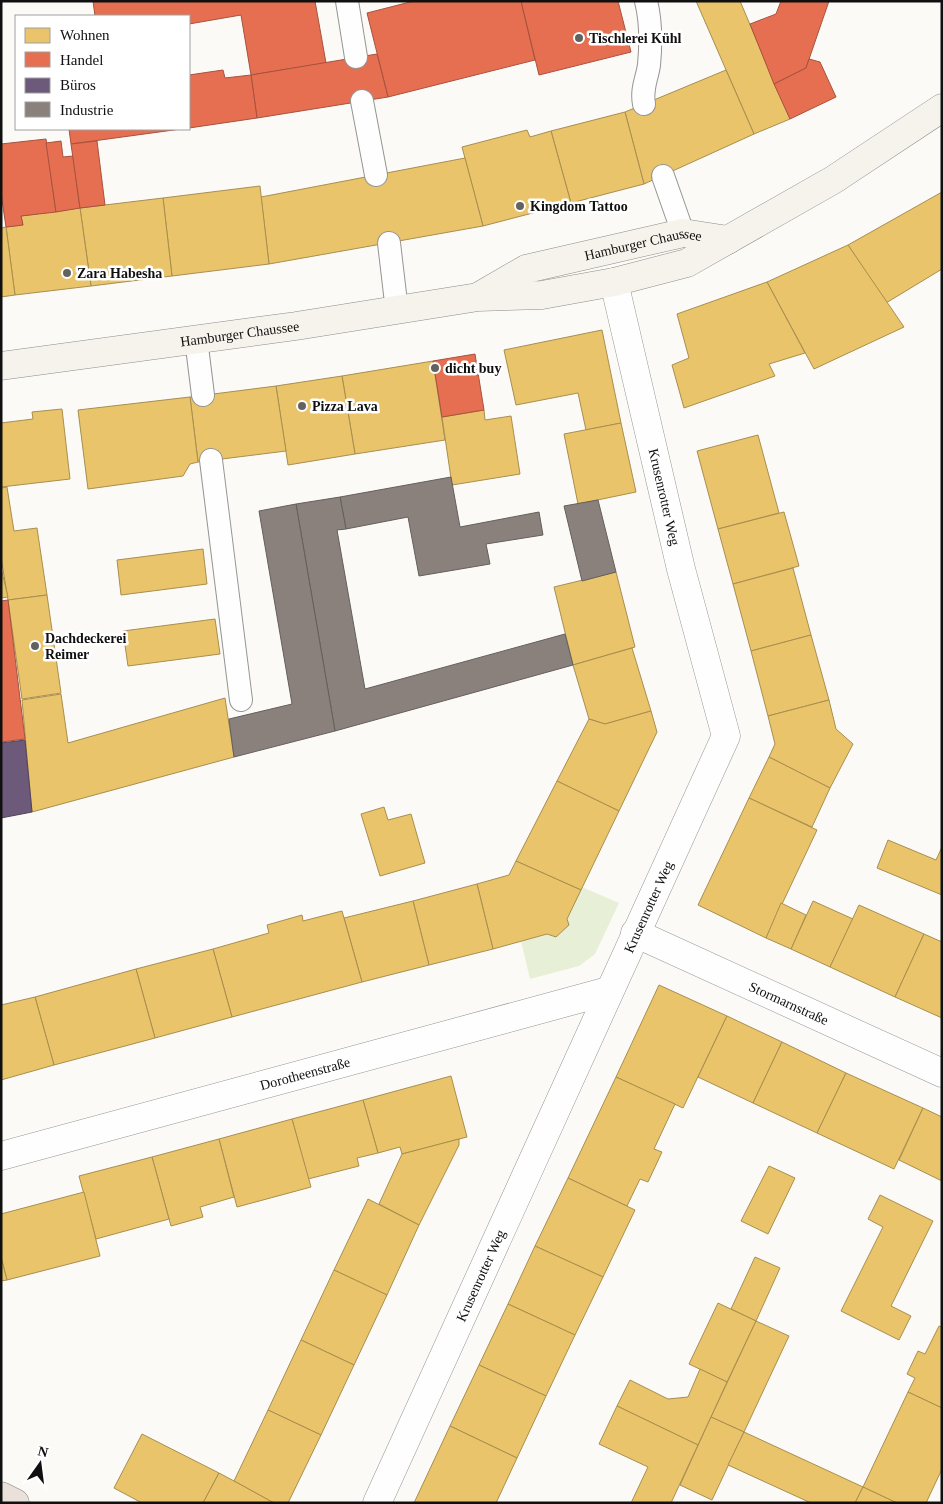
<svg xmlns="http://www.w3.org/2000/svg" width="943" height="1504" font-family="Georgia,serif">
	<style>
		.green { fill: #e7f0d7 }
		.homes { fill: #e9c46a; stroke: #a88e4f }
		.shops { fill: #e76f51; stroke: #a6523e }
		.offices { fill: #6d597a; stroke: #51435a }
		.industry { fill: #8a817c; stroke: #655f5c }
		.lines { fill: none; stroke-linecap: round; stroke-linejoin: round }
		.service-casing { stroke: #969594; stroke-width: 24 }
		.minor-casing { stroke: #969594; stroke-width: 29 }
		.secondary-casing { stroke: #8c8c8a; stroke-width: 29 }
		.trunk-casing { stroke: #838381; stroke-width: 29 }
		.service { stroke: #fefefe; stroke-width: 22 }
		.minor { stroke: #fefefe; stroke-width: 28 }
		.secondary { stroke: #f5f3eb; stroke-width: 28 }
		.trunk { stroke: #eae2da; stroke-width: 28 }
		.poi-dot { fill: #626260; stroke: #fff; stroke-width: 2 }
		.labels { text-anchor: middle; dominant-baseline: central; stroke-width: 5; stroke-linejoin: round; paint-order: stroke }
		.poi-label { font-size: 14px; font-weight: bold; fill: #101010; stroke: #fff; text-anchor: start }
		.street-label { font-size: 14px; fill: #101010; stroke: #fff }
	</style>
	<rect width="100%" height="100%" fill="#fbfaf6"/>
	<path class="green" d="M582 887 619 903 595 954 579 966 530 979 521 941 547 934 556 937 568 926 567 919Z"/>
	<g class="homes">
		<path d="M696 1H740L790 119 754 134Z"/>
		<path d="M726 70 754 134 644 184 625 112Z"/>
		<path d="M625 112 644 184 571 203 551 131Z"/>
		<path d="M527 130 530 137 551 131 571 203 483 226 462 147Z"/>
		<path d="M465 158 483 226 269 264 261 197Z"/>
		<path d="M260 186 269 264 172 276 163 198Z"/>
		<path d="M942 192V269L886 303 848 245Z"/>
		<path d="M163 198 172 276 91 286 80 208Z"/>
		<path d="M80 208 91 286 15 295 6 227 23 225 21 216Z"/>
		<path d="M6 227 15 295 1 297V228Z"/>
		<path d="M848 245 904 327 814 369 767 282Z"/>
		<path d="M767 282 805 353 769 364 775 376 684 408 672 365 689 358 677 314Z"/>
		<path d="M602 330 621 423 586 430 578 393 516 405 504 350Z"/>
		<path d="M433 361 445 440 355 454 342 376Z"/>
		<path d="M342 376 355 454 288 465 276 386Z"/>
		<path d="M276 386 286 451 198 462 190 397Z"/>
		<path d="M190 397 198 462 190 464 183 476 88 489 78 410Z"/>
		<path d="M62 409 70 479 1 487V423L33 419 32 412Z"/>
		<path d="M484 410 485 420 511 416 520 474 452 485 442 417Z"/>
		<path d="M621 423 636 492 578 504 564 434Z"/>
		<path d="M758 435 779 513 718 529 697 451Z"/>
		<path d="M7 487 14 531 37 528 47 595 8 600 1 557V488Z"/>
		<path d="M784 512 799 566 733 584 718 529Z"/>
		<path d="M203 549 207 584 121 595 117 560Z"/>
		<path d="M1 568 8 597 1 598Z"/>
		<path d="M793 568 811 635 751 651 733 584Z"/>
		<path d="M616 572 635 647 573 665 554 587Z"/>
		<path d="M47 595 61 693 22 699 8 600Z"/>
		<path d="M215 619 220 654 128 666 123 631Z"/>
		<path d="M811 635 829 700 768 716 751 651Z"/>
		<path d="M632 648 651 711 605 724 589 719 573 665Z"/>
		<path d="M61 694 68 743 225 698 234 757 32 812 22 700Z"/>
		<path d="M829 700 836 729 853 744 830 788 769 757 775 744 768 716Z"/>
		<path d="M651 711 657 732 619 811 557 781 589 719 605 724Z"/>
		<path d="M769 757 830 788 812 827 749 798Z"/>
		<path d="M557 781 619 811 581 890 516 861Z"/>
		<path d="M749 798 817 830 766 938 698 905Z"/>
		<path d="M384 807 388 820 411 814 425 863 380 876 361 814Z"/>
		<path d="M888 840 936 860 942 847V895L877 868Z"/>
		<path d="M516 861 581 890 567 919 569 925 556 937 547 934 493 949 477 884 509 875Z"/>
		<path d="M477 884 493 949 429 965 413 901Z"/>
		<path d="M413 901 429 965 362 982 344 918Z"/>
		<path d="M813 901 853 919 830 967 791 949Z"/>
		<path d="M781 903 806 915 791 949 766 938Z"/>
		<path d="M859 905 924 934 895 997 830 967Z"/>
		<path d="M342 911 362 982 232 1017 213 949 269 933 267 925 302 915 303 921Z"/>
		<path d="M924 934 942 942V1018L895 997Z"/>
		<path d="M213 949 232 1017 155 1038 136 969Z"/>
		<path d="M136 969 155 1038 54 1065 35 997Z"/>
		<path d="M659 985 727 1016 683 1108 616 1077Z"/>
		<path d="M35 997 54 1065 1 1080V1005Z"/>
		<path d="M727 1016 782 1042 753 1103 698 1077Z"/>
		<path d="M782 1042 846 1073 817 1133 753 1103Z"/>
		<path d="M846 1073 923 1108 894 1169 817 1133Z"/>
		<path d="M451 1076 467 1137 402 1154 400 1147 378 1153 363 1100Z"/>
		<path d="M616 1077 675 1104 654 1149 662 1152 648 1182 640 1179 627 1206 568 1178Z"/>
		<path d="M363 1100 378 1153 357 1158 359 1166 308 1179 292 1119Z"/>
		<path d="M923 1108 942 1117V1181L899 1160Z"/>
		<path d="M292 1119 311 1187 237 1207 219 1139Z"/>
		<path d="M219 1139 234 1197 200 1207 203 1217 171 1226 152 1157Z"/>
		<path d="M459 1139V1145L419 1225 379 1204 402 1154Z"/>
		<path d="M152 1157 169 1219 96 1239 79 1176Z"/>
		<path d="M769 1166 795 1178 768 1234 741 1221Z"/>
		<path d="M568 1178 635 1210 603 1277 535 1246Z"/>
		<path d="M84 1192 100 1256 7 1280 1 1257V1214Z"/>
		<path d="M880 1195 933 1221 891 1306 911 1316 899 1340 841 1311 883 1227 868 1219Z"/>
		<path d="M368 1199 419 1225 387 1295 334 1270Z"/>
		<path d="M535 1246 603 1277 575 1335 508 1304Z"/>
		<path d="M1 1257 7 1280 1 1281Z"/>
		<path d="M755 1257 780 1268 756 1321 731 1309Z"/>
		<path d="M334 1270 387 1295 354 1365 301 1340Z"/>
		<path d="M718 1303 756 1321 727 1382 689 1364Z"/>
		<path d="M508 1304 575 1335 546 1396 479 1365Z"/>
		<path d="M756 1321 789 1336 744 1432 711 1417Z"/>
		<path d="M939 1326 942 1327V1408L908 1392 915 1378 907 1374 918 1351 925 1354Z"/>
		<path d="M301 1340 354 1365 321 1435 268 1410Z"/>
		<path d="M479 1365 546 1396 517 1458 450 1426Z"/>
		<path d="M700 1369 727 1382 698 1445 617 1406 630 1380 668 1399 688 1397Z"/>
		<path d="M908 1392 942 1408V1469L926 1503H897L863 1487Z"/>
		<path d="M617 1406 698 1445 671 1503H631L648 1467 599 1444Z"/>
		<path d="M268 1410 321 1435 288 1503H274L234 1481Z"/>
		<path d="M711 1417 744 1432 712 1500 680 1485Z"/>
		<path d="M450 1426 517 1458 496 1503H414Z"/>
		<path d="M744 1432 863 1487 855 1503H811L728 1465Z"/>
		<path d="M142 1434 219 1473 203 1503H142L114 1488Z"/>
		<path d="M219 1473 234 1481 274 1503H203Z"/>
		<path d="M863 1487 897 1503H855Z"/>
	</g>
	<g class="shops">
		<path d="M93 1H315L326 63 251 75 241 15 189 24V16H95Z"/>
		<path d="M414 1H521L535 60 388 97 367 13Z"/>
		<path d="M521 1H618L631 52 539 75Z"/>
		<path d="M781 1H829L806 68 774 84 750 24 776 14Z"/>
		<path d="M377 54 388 97 257 118 251 75Z"/>
		<path d="M809 59 820 62 836 97 790 119 774 84 806 68Z"/>
		<path d="M223 70 225 78 251 75 257 118 189 128V75Z"/>
		<path d="M69 129H181L71 144Z"/>
		<path d="M46 139 56 212 21 216 23 225 6 227 1 193V144Z"/>
		<path d="M61 141 63 157 73 156 80 208 56 212 46 143Z"/>
		<path d="M97 141 105 205 80 208 71 144Z"/>
		<path d="M475 354 484 410 442 417 433 361Z"/>
		<path d="M8 600 25 739 1 742V601Z"/>
	</g>
	<path class="offices" d="M25 740 32 812 1 818V743Z"/>
	<g class="industry">
		<path d="M451 477 460 527 539 512 543 535 486 544 490 564 419 576 408 517 346 529 340 497Z"/>
		<path d="M340 497 346 529 337 530 365 689 565 634 573 665 335 731 296 504Z"/>
		<path d="M598 500 616 572 582 581 564 506Z"/>
		<path d="M296 504 335 731 234 757 229 719 292 704 259 511Z"/>
	</g>
	<g class="lines">
		<g class="service-casing">
			<g id="service">
				<path d="M347 1 356 57"/>
				<path d="M362 101 376 175"/>
				<path d="M644 104C641 89 647 79 649 65 651 44 651 21 646 1"/>
				<path d="M663 176 683 233"/>
				<path d="M389 243 397 311"/>
				<path d="M196 339 203 395"/>
				<path d="M211 460 241 700"/>
			</g>
		</g>
		<g class="minor-casing">
			<g id="minor">
				<path id="s1" d="M635 933 942 1073"/>
				<path id="s2" d="M1 1156 608 991"/>
				<path id="s3" d="M377 1503 726 736 681 569 614 282"/>
			</g>
		</g>
		<g class="secondary-casing">
			<g id="secondary">
				<path id="s4" d="M481 295 526 269 683 233 728 240"/>
				<path id="s5" d="M1 366 296 326 478 297 542 295 614 282 687 263 833 180 942 108"/>
			</g>
		</g>
		<g class="trunk-casing">
			<path id="trunk" d="M1 1496 15 1503"/>
		</g>
		<use href="#service" class="service"/>
		<use href="#minor" class="minor"/>
		<use href="#secondary" class="secondary"/>
		<use href="#trunk" class="trunk"/>
	</g>
	<g class="poi-dot">
		<circle cx="579" cy="38" r="5"/>
		<circle cx="520" cy="206" r="5"/>
		<circle cx="67" cy="273" r="5"/>
		<circle cx="435" cy="368" r="5"/>
		<circle cx="302" cy="406" r="5"/>
		<circle cx="35" cy="646" r="5"/>
	</g>
	<g class="labels">
		<g class="poi-label">
			<text x="589" y="38">Tischlerei Kühl</text>
			<text x="530" y="206">Kingdom Tattoo</text>
			<text x="77" y="273">Zara Habesha</text>
			<text x="445" y="368">dicht buy</text>
			<text x="312" y="406">Pizza Lava</text>
			<text x="45" y="638">Dachdeckerei<tspan x="45" dy="16">Reimer</tspan></text>
		</g>
		<g class="street-label">
			<text stroke="none"><textPath href="#s4" startOffset="172">Hamburger Chaussee</textPath></text>
			<text stroke="none"><textPath href="#s5" startOffset="241">Hamburger Chaussee</textPath></text>
			<text transform="translate(664 497) rotate(77)">Krusenrotter Weg</text>
			<text stroke="none"><textPath href="#s3" startOffset="655">Krusenrotter Weg</textPath></text>
			<text stroke="none"><textPath href="#s1" startOffset="169">Stormarnstraße</textPath></text>
			<text stroke="none"><textPath href="#s2" startOffset="315">Dorotheenstraße</textPath></text>
			<text stroke="none"><textPath href="#s3" startOffset="250">Krusenrotter Weg</textPath></text>
		</g>
	</g>
	<rect width="943" height="1504" fill="none" stroke="#101010" stroke-width="5"/>
	<rect x="15" y="15" width="175" height="115" fill="#ffffff" stroke="#9f9f9f"/>
	<rect x="25" y="28" width="25" height="15" fill="#e9c46a" stroke="#9f9f9f"/>
	<text x="60" y="40" font-size="15" fill="#101010">Wohnen</text>
	<rect x="25" y="52" width="25" height="15" fill="#e76f51" stroke="#9f9f9f"/>
	<text x="60" y="65" font-size="15" fill="#101010">Handel</text>
	<rect x="25" y="78" width="25" height="15" fill="#6d597a" stroke="#9f9f9f"/>
	<text x="60" y="90" font-size="15" fill="#101010">Büros</text>
	<rect x="25" y="102" width="25" height="15" fill="#8a817c" stroke="#9f9f9f"/>
	<text x="60" y="115" font-size="15" fill="#101010">Industrie</text>
	<g transform="translate(40 1464) rotate(14)" stroke="#ffffff" stroke-width="4" paint-order="stroke">
	<path d="M0-4L9 19L0 12L-9 19Z" fill="#101010"/>
	<text y="-8" font-size="14" font-weight="bold" text-anchor="middle" fill="#101010">N</text>
	</g>
</svg>
